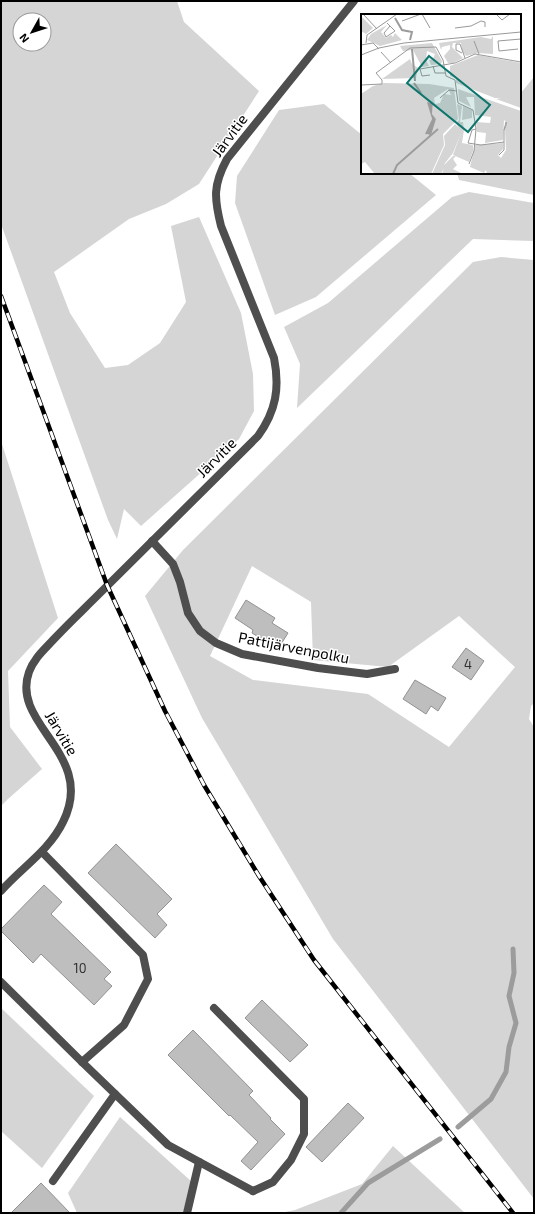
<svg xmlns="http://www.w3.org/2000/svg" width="535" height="1214" font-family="'Exo 2',sans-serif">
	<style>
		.green { fill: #d5d5d5; fill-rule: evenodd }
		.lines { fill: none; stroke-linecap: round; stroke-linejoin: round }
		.stream { stroke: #9c9c9c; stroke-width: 5 }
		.building { fill: #bebebe; stroke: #929292 }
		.lane { stroke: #4e4e4e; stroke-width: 8 }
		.street { stroke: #4e4e4e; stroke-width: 8 }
		.rail-casing { stroke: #000; stroke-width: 4.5 }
		.rail { stroke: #fff; stroke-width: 3; stroke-dasharray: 9; stroke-linecap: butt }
		.labels { text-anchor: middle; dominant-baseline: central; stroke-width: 3; stroke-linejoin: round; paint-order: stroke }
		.number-label { font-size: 13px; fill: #303030 }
		.street-label { font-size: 15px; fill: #000; stroke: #fff }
		.inset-river { fill: none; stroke: #9c9c9c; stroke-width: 2 }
		.inset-road { fill: none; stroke: #999; stroke-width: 1 }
		.view { fill: #0f766e; fill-opacity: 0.15; stroke: #0f766e; stroke-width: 2 }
		.inset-edge { fill: none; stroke: #000; stroke-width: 2 }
	</style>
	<rect width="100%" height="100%" fill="#fff"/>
	<g class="green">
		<path d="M1 1H177L184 22 259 91 199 184 166 204 129 219 54 272 70 313 105 368 128 365 160 343 186 302 171 226 199 217 241 313 253 374 254 411 239 439 141 526 124 509 117 539 108 520 1 224ZM20 20H44V44H20Z"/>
		<path d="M534 77V195L459 180 457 173H520V94Z"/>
		<path d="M324 104 362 135V173H409L436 195 316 297 275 315 235 203 237 176 279 110Z"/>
		<path d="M469 192 534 203V241L473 239 297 408 300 364 284 327 328 303 452 197Z"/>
		<path d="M501 257 534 260V703L531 706 529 719 534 727V1199L333 939 202 718 145 596 183 550 473 262ZM252 566 311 602 313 660 388 667 459 616 515 667 449 747 368 694 253 680 210 656Z"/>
		<path d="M1 441 58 618 8 671 10 727 42 769 8 799 1 806Z"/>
		<path d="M1 1008 94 1096 42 1168 1 1131Z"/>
		<path d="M120 1117 192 1182 183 1213H77L68 1193Z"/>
		<path d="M393 1146 465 1213H280L295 1210 362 1184Z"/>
	</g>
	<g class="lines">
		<g class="stream">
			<path d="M458 1127 491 1099 506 1072 509 1047 516 1023 509 996 514 973 513 949"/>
			<path d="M341 1213 368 1183 440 1139"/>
		</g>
	</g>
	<g class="building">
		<path d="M246 600 275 618 272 623 288 633 278 649 252 633 253 630 235 618Z"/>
		<path d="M466 648 484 661 471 680 452 667Z"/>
		<path d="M415 680 446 698 438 711 431 706 426 714 403 699Z"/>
		<path d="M116 844 172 899 157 914 167 925 155 938 88 873Z"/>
		<path d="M44 885 62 902 51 914 111 972 104 979 112 986 94 1005 41 954 33 963 1 931V929Z"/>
		<path d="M262 1000 308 1045 290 1062 245 1018Z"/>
		<path d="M193 1030 253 1091 249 1095 271 1118 270 1119 285 1134 251 1170 241 1161 258 1142 230 1115 229 1116 168 1055Z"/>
		<path d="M348 1103 364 1118 322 1162 306 1147Z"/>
		<path d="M41 1183 70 1213H11Z"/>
	</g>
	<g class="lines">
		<g class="lane">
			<path d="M152 541 173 564 180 582 188 613 200 631 216 643 242 654 318 668 367 674 395 669"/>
			<path d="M42 852 143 955 148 979 124 1025 82 1062"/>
			<path d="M214 1008 304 1099V1134L291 1160 273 1182 253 1191"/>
			<path d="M53 1181 115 1094"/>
			<path d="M187 1213 199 1162"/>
		</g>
		<g class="street">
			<path d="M1 891C21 868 49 851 63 822 97 754 10 725 29 672 34 658 45 649 54 639 69 623 84 609 99 594 152 541 205 488 258 436 276 411 280 388 274 358L221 226C214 198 213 185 227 159L354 1"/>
			<path d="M1 982 82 1062 168 1145 253 1191"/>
		</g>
		<g class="rail-casing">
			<path id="rail" d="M1 296 107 585 165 711 204 785 259 876 314 960 513 1213"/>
		</g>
		<use href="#rail" class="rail"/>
	</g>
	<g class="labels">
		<g class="number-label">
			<text x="468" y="664">4</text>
			<text x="80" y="968">10</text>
		</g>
		<g class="street-label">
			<text transform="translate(229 135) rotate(-54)">Järvitie</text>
			<text transform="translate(216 457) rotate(-45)">Järvitie</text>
			<text transform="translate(294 647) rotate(11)">Pattijärvenpolku</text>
			<text transform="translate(62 733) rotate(59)">Järvitie</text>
		</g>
	</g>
	<g transform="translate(361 14)">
		<rect width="160" height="160" fill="#fff"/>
		<path d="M0 2 12 14 5 20 0 17ZM26 11 20 18 25 24 30 21 32 23 34 19 41 26 19 32 6 26 10 20ZM132 22V40L117 39 105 42 101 37 100 29H92L91 33 102 44 92 49H87L83 42 89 35V31L81 33 80 36 78 29 120 23 130 25ZM71 29 81 47 80 50 70 51 68 46 72 45 74 40 66 37 65 46 68 52 61 53 52 36 42 37 39 32ZM117 41 160 49V94L135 85 140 84H134L95 69V64L89 62V52ZM49 45 51 50 57 54 55 64 21 65ZM23 69 68 70 93 74 97 105 82 120 83 131 70 160H14L4 148 0 150V80L12 72ZM87 75 90 81 83 80 79 89 74 90 73 84ZM67 88 72 89 71 100 75 105 67 121 65 120 71 105ZM97 75 160 97V160H126L125 156 123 159 109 153 114 131 142 129V135L137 141 140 144 145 136 144 115 147 110 143 106 142 126 124 129 125 119 116 118 115 108 129 109 130 103 114 101 113 83H105L110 93 98 87ZM96 90 101 92 99 108H102L103 116 101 129 112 131V137L108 148 92 141 100 119 92 139 84 149 83 151 92 142H95L92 145 96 151 92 155 102 160H81L83 154 80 160H71L84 131 83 122 94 110 97 113 95 109 98 106ZM102 92 111 96V104L101 106Z" fill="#d5d5d5" fill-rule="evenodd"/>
		<path d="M66 88 72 89 71 100 75 105 70 121 64 120 71 105Z" fill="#9c9c9c"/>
		<path class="inset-river" d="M34 4 41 16 51 18 49 26M51 35 54 67M53 69 60 79M32 160 36 151 77 115"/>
		<path class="inset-road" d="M2 0 16 15M61 0 69 14M135 0 141 6 149 0M41 7 60 0M26 9 34 17 25 23 23 19 29 12M94 14 110 12 120 7 124 8V13M113 27 118 40M5 29 6 21 36 0M0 31 12 29 18 35M157 35 138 37 137 27 160 25M20 38 30 49M101 39 95 36V30H99L104 44M0 41 18 34 43 29 160 18M72 52 74 59H84M69 61 61 62 59 55 94 49 114 40 160 48M0 71 21 70V66L15 59 49 34 75 33 82 46 85 62 94 66 97 89 112 96 115 115 113 137 108 150M79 84 88 76 96 77M115 115 111 116 107 129 120 131 143 128M138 141 143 136V116L145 108 146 110 143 116"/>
		<path class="view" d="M68 42 129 91 107 118 46 69Z"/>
		<rect width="160" height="160" class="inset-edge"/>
	</g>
	<rect width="535" height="1214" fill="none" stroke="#000000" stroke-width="4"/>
	<g transform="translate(32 32) rotate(231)"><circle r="19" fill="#ffffff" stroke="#999999"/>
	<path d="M0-3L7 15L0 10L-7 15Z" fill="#000000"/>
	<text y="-6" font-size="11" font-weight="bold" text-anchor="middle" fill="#000000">N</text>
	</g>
</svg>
